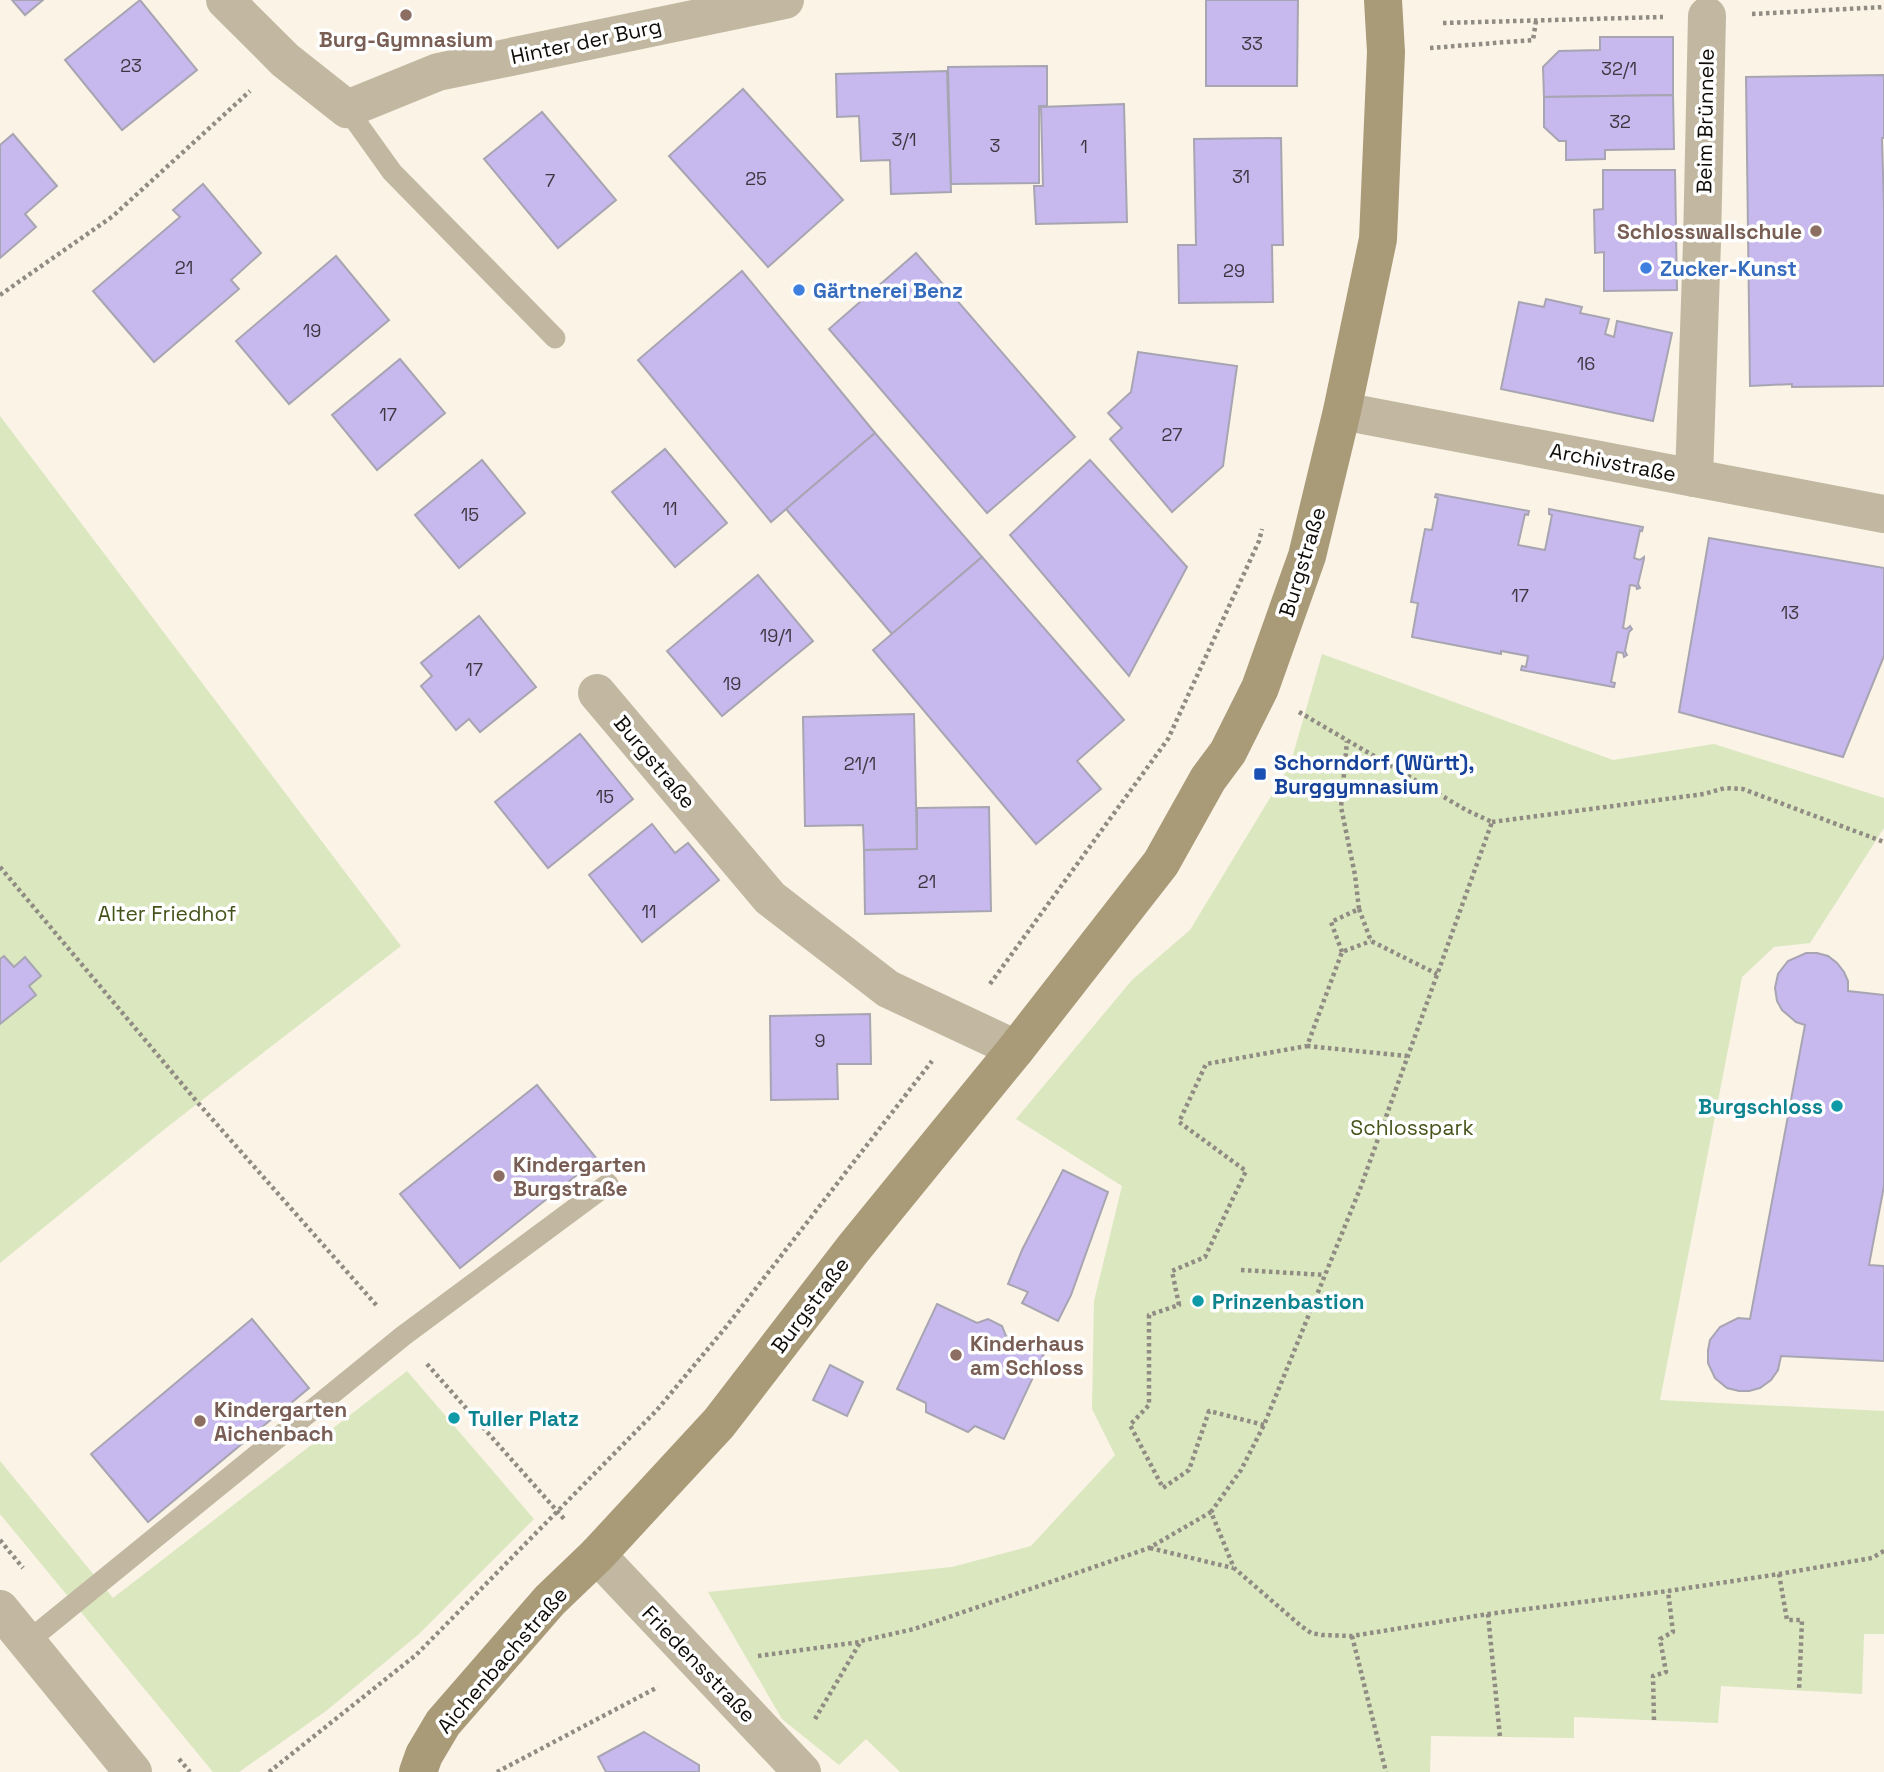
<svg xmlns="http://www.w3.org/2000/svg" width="1884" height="1772" font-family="'Space Grotesk',sans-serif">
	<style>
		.green { fill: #dae7bf }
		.building { fill: #c7b8ed; stroke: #a8a5b2; stroke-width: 2 }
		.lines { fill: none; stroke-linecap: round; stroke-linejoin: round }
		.path { stroke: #918c83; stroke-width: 4.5; stroke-dasharray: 3.5 3.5; stroke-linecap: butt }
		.service { stroke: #c2b8a1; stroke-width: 21 }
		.minor { stroke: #c2b8a1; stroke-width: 38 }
		.secondary { stroke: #a99a78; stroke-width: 38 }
		.education-dot { fill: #8d6e63; stroke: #fff; stroke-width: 2.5 }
		.shop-dot { fill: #3f7fe0; stroke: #fff; stroke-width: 2.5 }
		.transit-dot { fill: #1a4fb4; stroke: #fff; stroke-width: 2.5 }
		.culture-dot { fill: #0f9aa8; stroke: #fff; stroke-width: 2.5 }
		.labels { text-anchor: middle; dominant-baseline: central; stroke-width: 7; stroke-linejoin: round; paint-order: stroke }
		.number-label { font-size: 18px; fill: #3d3741 }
		.education-label { font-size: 21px; font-weight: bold; fill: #785e54; stroke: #fff; text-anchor: start }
		.street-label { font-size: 21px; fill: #0f0c08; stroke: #fff }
		.shop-label { font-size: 21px; font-weight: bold; fill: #366cbe; stroke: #fff; text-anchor: start }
		.transit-label { font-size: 21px; font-weight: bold; fill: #164399; stroke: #fff; text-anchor: start }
		.park-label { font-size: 21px; fill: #445319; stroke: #fff }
		.culture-label { font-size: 21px; font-weight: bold; fill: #0d838f; stroke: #fff; text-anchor: start }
	</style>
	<rect width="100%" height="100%" fill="#faf3e6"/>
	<g class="green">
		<path d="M0 416 401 946 166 1128 0 1263Z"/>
		<path d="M1322 654 1613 760 1714 744 1884 798V828L1810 943 1774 947 1742 977 1660 1400 1884 1411V1634H1864L1862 1694 1721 1686 1718 1723 1574 1717V1738L1431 1736 1430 1772H900L866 1739 839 1765 782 1719 708 1592 952 1567 1031 1546 1115 1455 1092 1409 1094 1301 1122 1186 1016 1119 1132 980 1190 930 1290 765Z"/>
		<path d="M407 1371 534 1519 419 1634 326 1711 239 1772H213L0 1514V1461L113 1598Z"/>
	</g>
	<g class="building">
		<path d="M12 0H43L25 15Z"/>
		<path d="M140 0 197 70 122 130 65 60Z"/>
		<path d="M1206 0H1298L1297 86H1206Z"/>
		<path d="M1600 37H1673V95L1544 97 1543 67 1559 51 1600 50Z"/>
		<path d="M1047 66V106H1039V183L951 184 948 67Z"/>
		<path d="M947 71 951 192 891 194 890 160 861 161 859 116 837 117 836 74Z"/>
		<path d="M1884 75V138H1882L1884 207V386L1792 387V384L1750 386 1746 77Z"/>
		<path d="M743 89 843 200 768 267 669 156Z"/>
		<path d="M1673 95 1674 149 1605 150V159L1566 160V141H1559L1544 127V97Z"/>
		<path d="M1124 104 1127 222 1036 224 1034 186H1043L1041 107Z"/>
		<path d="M542 112 616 200 558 248 484 159Z"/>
		<path d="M13 134 57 186 25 214 36 227 0 258V145Z"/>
		<path d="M1281 138 1283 245H1272L1273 302 1179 303 1178 245H1196L1194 139Z"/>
		<path d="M1603 170H1675L1677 290 1604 291V252L1595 253 1594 210 1603 209Z"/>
		<path d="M203 184 261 253 231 280 239 289 154 362 93 291 180 217 173 210Z"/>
		<path d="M916 253 1075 437 987 513 829 329Z"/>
		<path d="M336 256 389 320 289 404 236 341Z"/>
		<path d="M742 271 875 433 771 522 638 360Z"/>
		<path d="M1546 299 1582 307 1580 313 1609 319 1605 334 1614 337 1617 321 1672 333 1653 421 1501 389 1519 302 1544 307Z"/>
		<path d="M1138 352 1237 366 1223 466 1172 512 1110 439 1122 428 1108 413 1131 392Z"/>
		<path d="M400 359 445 413 377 470 332 415Z"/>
		<path d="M875 433 982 557 892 634 786 509Z"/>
		<path d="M665 449 727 523 675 567 612 492Z"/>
		<path d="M482 460 525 513 459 568 415 515Z"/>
		<path d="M1090 460 1187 567 1129 676 1010 535Z"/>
		<path d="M1436 494 1529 511 1528 515 1525 514 1518 545 1545 550 1552 515 1549 514V509L1643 527 1642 531 1640 530 1634 558 1640 560 1644 557V559L1638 584 1640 588 1637 589 1636 586 1630 585 1623 628 1627 629 1630 626 1632 629 1629 632 1625 651 1627 655 1624 657 1623 653 1617 652 1611 682 1615 683 1614 687 1521 670 1522 666 1526 667 1528 656 1501 651V654L1412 637 1418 603 1411 602 1425 529 1432 530 1438 498 1435 497Z"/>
		<path d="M1709 538 1884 568V656L1843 757 1679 712Z"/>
		<path d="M982 557 1124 720 1077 761 1101 789 1036 844 873 650Z"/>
		<path d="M758 575 813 641 722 716 667 651Z"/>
		<path d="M479 616 536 687 480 732 469 719 456 730 421 686 432 676 421 663Z"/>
		<path d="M914 714 917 849 864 850 863 825 805 826 803 717Z"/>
		<path d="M580 734 633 799 548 868 495 802Z"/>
		<path d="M989 807 991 911 865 914 864 850 917 849V808Z"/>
		<path d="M652 824 675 853 688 843 719 880 642 942 589 875Z"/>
		<path d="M1806 953H1817L1828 956 1837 963 1844 972 1848 981V991L1884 995V1186L1869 1265 1884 1266V1361L1781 1356 1778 1370 1771 1380 1760 1388 1749 1391H1739L1727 1388 1715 1378 1708 1363V1350L1710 1340 1720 1327 1738 1318 1750 1319 1805 1025 1796 1022 1782 1010 1777 1001 1775 988 1778 974 1788 961Z"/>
		<path d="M4 956 14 967 25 957 41 976 29 986 36 995 0 1024V959Z"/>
		<path d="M870 1014 871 1064H837L838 1099 771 1100 770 1016Z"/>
		<path d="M537 1085 597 1159 460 1268 400 1194Z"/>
		<path d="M1063 1170 1108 1192 1071 1295 1058 1321 1022 1303 1028 1292 1008 1284 1022 1250Z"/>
		<path d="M937 1304 977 1323 988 1319 1002 1326 1006 1336 1044 1354 1004 1439 975 1426 968 1432 926 1412V1403L897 1389Z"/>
		<path d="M252 1319 309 1388 148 1522 91 1454Z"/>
		<path d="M830 1365 863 1382 847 1416 813 1400Z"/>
		<path d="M644 1732 699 1765V1772H606L598 1757Z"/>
	</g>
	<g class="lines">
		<g class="path">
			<path d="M1752 14 1884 7"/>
			<path d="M1443 23 1663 17"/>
			<path d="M1430 48 1533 40 1536 21"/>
			<path d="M0 295 113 216 250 91"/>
			<path d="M1299 712 1466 810 1492 822 1360 1189 1286 1371 1264 1425 1241 1470 1211 1512 1234 1568 1301 1626 1311 1633 1322 1635 1352 1636 1488 1614 1668 1591 1779 1574 1872 1558 1884 1551"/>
			<path d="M1492 822 1704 794 1725 788 1743 789 1884 842"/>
			<path d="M0 867 198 1103 378 1307"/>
			<path d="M1359 909 1371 941 1437 974"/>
			<path d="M1342 952 1331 922 1359 909 1355 875 1341 807 1347 741"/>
			<path d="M990 984 1168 739 1259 541 1262 529"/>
			<path d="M1307 1046 1407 1056"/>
			<path d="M1241 1270 1325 1275"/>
			<path d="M427 1364 565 1520"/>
			<path d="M1264 1425 1209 1411 1189 1470 1163 1488 1130 1425 1149 1405V1315L1179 1305 1172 1271 1205 1257 1246 1171 1179 1122 1206 1064 1307 1046 1342 952 1371 941"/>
			<path d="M0 1540 23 1568"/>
			<path d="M1150 1548 1233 1568"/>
			<path d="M1779 1574 1787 1620H1802L1799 1691"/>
			<path d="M1488 1614 1500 1737"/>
			<path d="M1352 1636 1386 1772"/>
			<path d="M758 1656 860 1642"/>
			<path d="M815 1719 861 1641 914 1629 1149 1548 1211 1512"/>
			<path d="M1654 1720 1653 1676 1666 1672 1660 1639 1673 1632 1668 1591"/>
			<path d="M179 1759 190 1772"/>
			<path d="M269 1772 416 1655 657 1410 726 1327 932 1061"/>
			<path d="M497 1772 658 1687"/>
		</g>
		<g class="service">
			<path d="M347 109 392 172 555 338"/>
			<path d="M27 1642 403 1336 608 1184"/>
		</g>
		<g class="minor">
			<path d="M225 0 285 60 347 109 438 72 785 0"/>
			<path d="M1342 411 1884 514"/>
			<path d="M1694 478 1702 242 1707 16"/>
			<path d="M597 693 770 898 888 989 1016 1049"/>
			<path d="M597 1555 802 1772"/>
			<path d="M0 1609 133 1772"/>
		</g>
		<path class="secondary" d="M418 1772 424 1755 443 1723 550 1600 597 1555 719 1423 853 1249 1016 1049 1161 863 1208 779 1228 752 1260 688 1307 556 1342 411 1378 239 1386 52 1383 0"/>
	</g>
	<g class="education-dot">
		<circle cx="406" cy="15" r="7"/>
		<circle cx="1816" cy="231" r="7"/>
		<circle cx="499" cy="1176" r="7"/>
		<circle cx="956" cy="1355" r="7"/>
		<circle cx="200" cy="1421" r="7"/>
	</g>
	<g class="shop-dot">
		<circle cx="1646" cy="268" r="7"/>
		<circle cx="799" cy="290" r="7"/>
	</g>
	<rect class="transit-dot" x="1253" y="767" width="14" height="14" rx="3.5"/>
	<g class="culture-dot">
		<circle cx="1837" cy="1106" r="7"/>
		<circle cx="1198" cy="1301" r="7"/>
		<circle cx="454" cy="1418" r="7"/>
	</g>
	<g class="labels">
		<g class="number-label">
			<text x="1252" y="43">33</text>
			<text x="131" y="65">23</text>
			<text x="1619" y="68">32/1</text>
			<text x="1620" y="121">32</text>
			<text x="904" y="139">3/1</text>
			<text x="995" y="145">3</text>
			<text x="1084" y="146">1</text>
			<text x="1241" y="176">31</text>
			<text x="756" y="178">25</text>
			<text x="550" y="180">7</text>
			<text x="184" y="267">21</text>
			<text x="1234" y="270">29</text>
			<text x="312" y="330">19</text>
			<text x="1586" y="363">16</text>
			<text x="388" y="414">17</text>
			<text x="1172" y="434">27</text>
			<text x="670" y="508">11</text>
			<text x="470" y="514">15</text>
			<text x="1520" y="595">17</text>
			<text x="1790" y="612">13</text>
			<text x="776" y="635">19/1</text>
			<text x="474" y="669">17</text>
			<text x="732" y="683">19</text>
			<text x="860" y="763">21/1</text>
			<text x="605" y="796">15</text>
			<text x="927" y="881">21</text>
			<text x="649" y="911">11</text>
			<text x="820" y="1040">9</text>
		</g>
		<g class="education-label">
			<text x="406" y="39" text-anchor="middle">Burg-Gymnasium</text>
			<text x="1802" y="231" text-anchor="end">Schlosswallschule</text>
			<text x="513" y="1164">Kindergarten<tspan x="513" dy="24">Burgstraße</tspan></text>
			<text x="970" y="1343">Kinderhaus<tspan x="970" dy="24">am Schloss</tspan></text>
			<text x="214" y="1409">Kindergarten<tspan x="214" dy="24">Aichenbach</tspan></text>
		</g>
		<g class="street-label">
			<text transform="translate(586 41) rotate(-12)">Hinter der Burg</text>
			<text transform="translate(1705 121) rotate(-89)">Beim Brünnele</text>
			<text transform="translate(1613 462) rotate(11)">Archivstraße</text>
			<text transform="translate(1302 562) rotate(-73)">Burgstraße</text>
			<text transform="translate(655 762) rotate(50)">Burgstraße</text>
			<text transform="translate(810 1305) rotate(-53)">Burgstraße</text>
			<text transform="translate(502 1660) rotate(-49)">Aichenbachstraße</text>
			<text transform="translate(699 1664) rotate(46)">Friedensstraße</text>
		</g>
		<g class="shop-label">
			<text x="1660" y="268">Zucker-Kunst</text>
			<text x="813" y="290">Gärtnerei Benz</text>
		</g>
		<g class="transit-label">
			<text x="1274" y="762">Schorndorf (Württ),<tspan x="1274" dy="24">Burggymnasium</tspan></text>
		</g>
		<g class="park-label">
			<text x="167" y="913">Alter Friedhof</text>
			<text x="1412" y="1127">Schlosspark</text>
		</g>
		<g class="culture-label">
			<text x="1823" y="1106" text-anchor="end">Burgschloss</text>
			<text x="1212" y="1301">Prinzenbastion</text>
			<text x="468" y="1418">Tuller Platz</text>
		</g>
	</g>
</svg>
